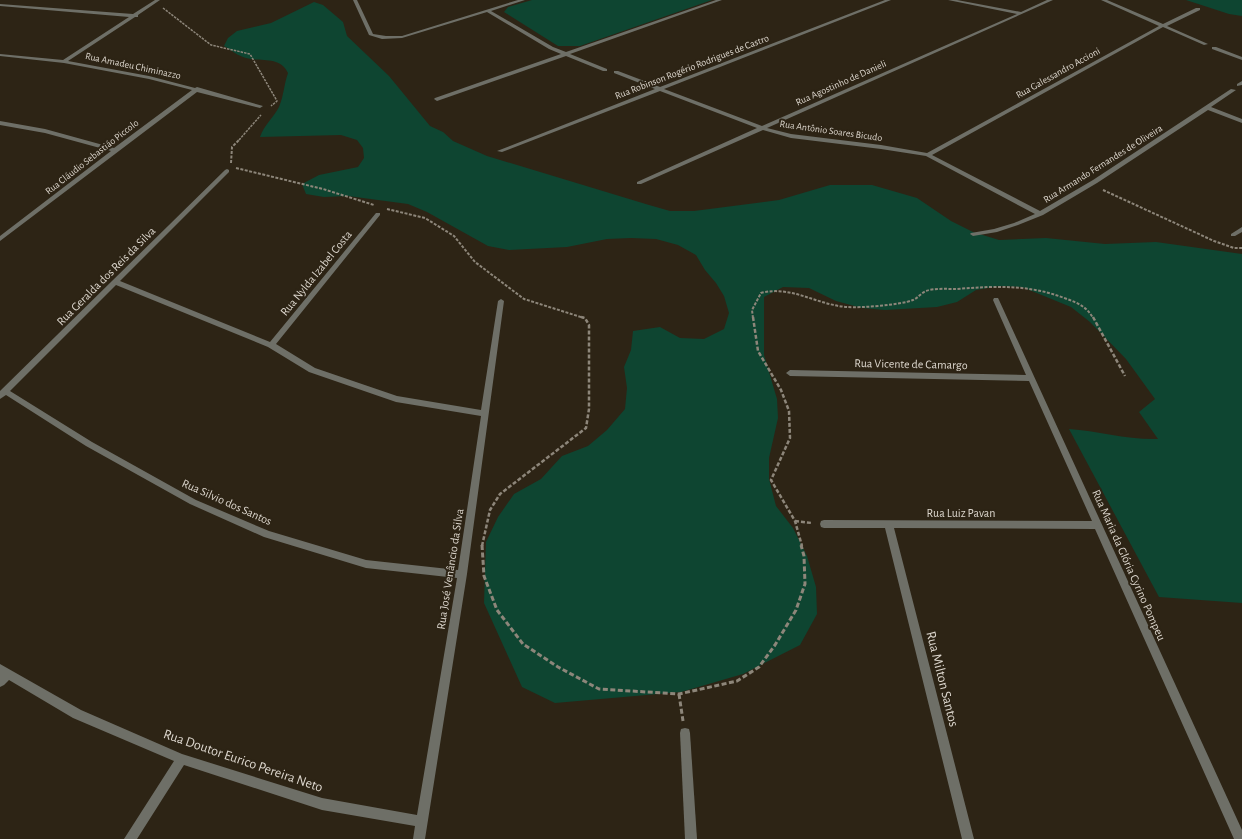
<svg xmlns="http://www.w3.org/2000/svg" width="1242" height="839" font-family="'Alegreya Sans',sans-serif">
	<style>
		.green { fill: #0e4531 }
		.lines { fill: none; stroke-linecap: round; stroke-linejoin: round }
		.path-far3 { stroke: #8d867a; stroke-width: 1.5; stroke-dasharray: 2.5 1; stroke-linecap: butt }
		.path-far2 { stroke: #8d867a; stroke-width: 2; stroke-dasharray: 3 1.5; stroke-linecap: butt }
		.path-far1 { stroke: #8d867a; stroke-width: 2.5; stroke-dasharray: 4 2; stroke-linecap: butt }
		.path { stroke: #8d867a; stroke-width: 3; stroke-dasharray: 5 2.5; stroke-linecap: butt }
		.street { fill: #6e6f67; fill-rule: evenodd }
		.labels { text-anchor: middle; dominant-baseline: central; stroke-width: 4; stroke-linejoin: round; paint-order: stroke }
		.far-street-label { font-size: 10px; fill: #dcd6cd; stroke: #2d2415 }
		.street-label { font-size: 12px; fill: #dcd6cd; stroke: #2d2415 }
		.near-street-label { font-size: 14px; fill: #dcd6cd; stroke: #2d2415 }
	</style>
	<rect width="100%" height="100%" fill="#2d2415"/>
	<g class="green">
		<path d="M532 0H712L580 46H558L504 12 508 7Z"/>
		<path d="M1186 0H1242V16L1229 14Z"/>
		<path d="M314 2 323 5 343 22 347 36 389 76 430 126 443 132 453 141 487 156 649 205 670 211H694L779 200 830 185H872L917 198 951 221 973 232 999 240 1046 238 1105 244 1156 242 1242 254V603L1159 597 1069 429C1098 431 1128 440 1158 439L1139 412 1155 399 1126 359 1090 322 1071 307 1022 287 999 286 976 290 957 302 937 307 885 310 862 308 836 301 809 288 783 287 764 297V355L777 399 778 418 769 458V479L776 506 793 528 807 556 816 587 817 614 800 645 743 674 681 692 555 703 522 687 484 603 486 542 498 517 514 494 541 479 562 456 588 446 607 430 625 409 627 388 624 367 631 350 633 331 660 327 680 338 704 339 724 329 729 313 724 296 716 283 705 270 696 255 678 245 656 239 631 238 607 239 567 247 509 250 488 246 427 212 408 204 348 196 324 197 306 194 302 184 319 175 358 167 364 158 363 148 357 140 341 135 260 137C264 125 273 118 279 107 284 95 284 84 288 73 280 56 262 62 246 58 238 56 231 50 224 46L228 38 237 31 271 23Z"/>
	</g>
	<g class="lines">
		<g class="path-far3">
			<path d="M163 8 211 45 250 54 277 101 271 106"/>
			<path d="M239 140 261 115"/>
		</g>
		<g class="path-far2">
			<path d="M231 163 232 147 240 139"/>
			<path d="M236 168 323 189 374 205"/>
			<path d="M1103 190 1214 241 1234 248H1242"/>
			<path d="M387 209 425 218 454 236 475 262 524 299 584 318"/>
			<path d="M753 318 752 310 761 293C791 285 817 305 847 307 861 308 901 305 913 300 918 298 921 293 926 291 934 288 947 289 956 289 996 286 1029 284 1067 299 1078 303 1087 307 1093 318"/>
		</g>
		<g class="path-far1">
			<path d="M753 317 758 351 781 390 789 411 790 438 771 480 795 521 802 546"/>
			<path d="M1093 317 1125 376"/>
			<path d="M795 521 812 523"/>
			<path d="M482 546 490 510 500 494 586 428 589 409V325L585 318 581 317"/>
		</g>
		<g class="path">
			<path d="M482 545 484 576 497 610 523 644 558 667 599 689 679 694 737 681 759 667 775 645 796 610 805 584 804 556 801 545"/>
			<path d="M679 694 683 721"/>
		</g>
		<g class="street">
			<path d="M155 0H160L138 15V17H135L68 61 149 76 195 88 197 87 263 106 260 108 197 92 0 241V236L111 151 45 133 0 125V121L45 129 114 148 192 90 149 79 64 63 0 56V54L63 60 129 17 0 6V4L133 14Z"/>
			<path d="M353 0H357L373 34 386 36H402L518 0H525L491 11 553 47 566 52 716 0H722L570 54 607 69V71H603L566 56 437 101 434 99 435 98 561 54 549 49 487 12 402 38 382 39 369 35Z"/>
			<path d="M885 0H891L664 89 762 126 1017 14 948 0H957L1021 12 1047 0H1053L767 128 791 134 881 145 927 153 1159 26 1101 0H1107L1163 24 1196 8H1200V10L1167 26 1208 44 1204 45 1163 27 932 155 1040 211 1093 180 1231 89 1236 90 1211 107 1242 119V123L1208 110 1097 183 1043 215 1018 225 997 232 973 236 970 234 971 233 994 229 1014 223 1035 214 926 156 881 149 791 138 763 130 641 184H637V182L757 128 660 91 502 152 497 151 655 89 614 73V71H618L660 87Z"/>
			<path d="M1212 47H1216L1242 57V60L1212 49Z"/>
			<path d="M1242 81V85L1237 86V84Z"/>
			<path d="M227 169 229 170V172L120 281 270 342 376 213H380V215L276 344 315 368 397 396 481 410 498 301 501 299 504 301 467 574 425 839H413L415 826 322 810 184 765 137 839H124L174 761 73 718 9 680 4 685 0 687V664L81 710 182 754 322 798 417 815 457 578 366 568 264 537 190 504 86 446 6 395 0 399V391L225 170ZM116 285 268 347 309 372 396 402 481 416 458 570 366 560 269 531 196 500 92 442 10 391Z"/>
			<path d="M1242 227V232L1235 236H1231V234Z"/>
			<path d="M994 298H998L999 300 1242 830V839H1234L1095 529 894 528 974 839H962L885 528H824L821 527 820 524 821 521 824 520 1092 521 1029 381 790 376 786 373 790 370 1026 375 993 300Z"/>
			<path d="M685 728 689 729 690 733 697 839H685L680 733 681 729Z"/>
		</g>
	</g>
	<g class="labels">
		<g class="far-street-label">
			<text transform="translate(133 66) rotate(12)">Rua Amadeu Chiminazzo</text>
			<text transform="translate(692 67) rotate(-21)">Rua Robinson Rogério Rodrigues de Castro</text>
			<text transform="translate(1058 73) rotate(-29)">Rua Galessandro Accioni</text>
			<text transform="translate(841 83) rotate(-24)">Rua Agostinho de Danieli</text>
			<text transform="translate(831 131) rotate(8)">Rua Antônio Soares Bicudo</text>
			<text transform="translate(92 157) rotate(-38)">Rua Cláudio Sebastiáo Piccolo</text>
			<text transform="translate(1103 164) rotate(-32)">Rua Armando Fernandes de Oliveira</text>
		</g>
		<g class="street-label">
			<text transform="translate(316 273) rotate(-51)">Rua Nylda Izabel Costa</text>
			<text transform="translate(106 276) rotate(-45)">Rua Geralda dos Reis da Silva</text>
			<text transform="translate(911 364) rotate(1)">Rua Vicente de Camargo</text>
			<text transform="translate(227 502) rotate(24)">Rua Silvio dos Santos</text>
			<text x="961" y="513">Rua Luiz Pavan</text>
			<text transform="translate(1129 565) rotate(66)">Rua Maria da Glória Cyrino Pompeu</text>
			<text transform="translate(450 569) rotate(-81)">Rua José Venâncio da Silva</text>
		</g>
		<g class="near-street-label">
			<text transform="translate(942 679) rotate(76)">Rua Milton Santos</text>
			<text transform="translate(243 761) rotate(19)">Rua Doutor Eurico Pereira Neto</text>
		</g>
	</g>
</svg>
